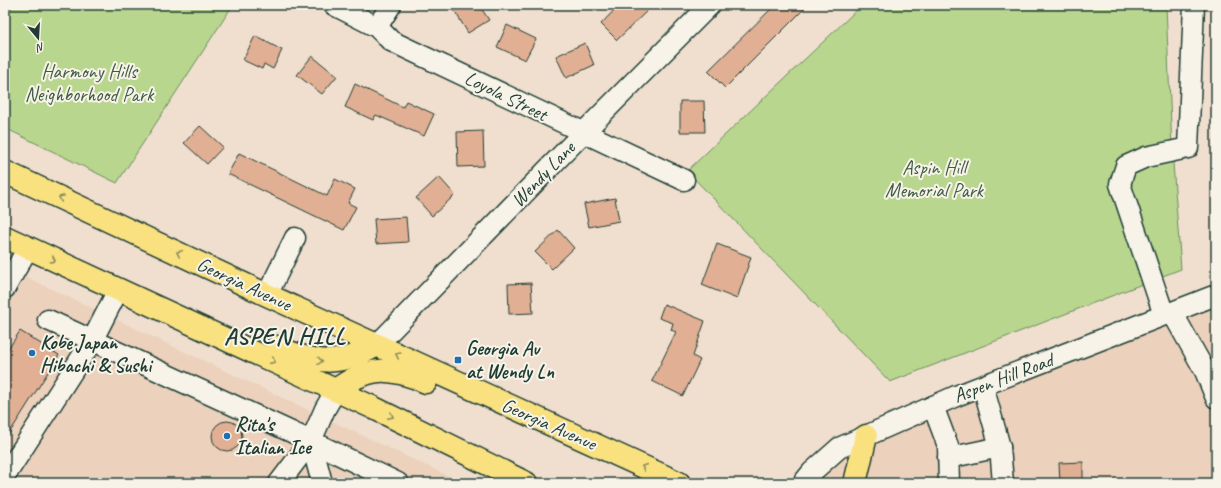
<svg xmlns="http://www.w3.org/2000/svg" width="1221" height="488" font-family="Caveat,sans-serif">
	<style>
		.built { fill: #ecd1bc }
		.green { fill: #b8d68e; stroke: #6c8a61 }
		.building { fill: #e1af93; stroke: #1f3d34 }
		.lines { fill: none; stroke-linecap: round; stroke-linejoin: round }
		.minor-casing { stroke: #1f3d34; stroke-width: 23 }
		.major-casing { stroke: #1f3d34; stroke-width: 25 }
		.minor { stroke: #f7f3e8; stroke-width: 20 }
		.major { stroke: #fae180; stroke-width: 22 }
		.oneway { stroke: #8c8f5a }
		.poi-dot { fill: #1f6fb2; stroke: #f7f3e8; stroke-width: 1.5 }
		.labels { text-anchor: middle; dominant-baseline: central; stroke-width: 4; stroke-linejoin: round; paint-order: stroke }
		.park-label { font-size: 20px; fill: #3e5c46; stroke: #f7f3e8 }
		.street-label { font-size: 20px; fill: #1f3d34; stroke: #f7f3e8 }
		.poi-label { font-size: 20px; font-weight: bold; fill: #1f3d34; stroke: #f7f3e8; text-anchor: start }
		.district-label { font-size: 24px; font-weight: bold; letter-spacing: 1px; fill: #1f3d34; stroke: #f7f3e8 }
	</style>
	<rect width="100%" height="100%" fill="#f0dfce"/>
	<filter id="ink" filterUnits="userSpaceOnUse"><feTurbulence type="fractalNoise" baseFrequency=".025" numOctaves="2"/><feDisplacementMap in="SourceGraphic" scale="8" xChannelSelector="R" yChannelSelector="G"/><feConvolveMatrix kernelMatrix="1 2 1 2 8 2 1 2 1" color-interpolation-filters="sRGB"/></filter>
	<g filter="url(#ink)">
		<g class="built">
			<path d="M5 267 463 483H5Z"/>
			<path d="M1216 295V483H803L839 448Z"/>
		</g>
		<g class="green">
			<path d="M13 5H233L117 183 5 128V22Z"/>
			<path d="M862 5H1166L1172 150 1181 269 890 382 687 171Z"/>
		</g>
		<g class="building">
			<path d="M451 5H479L489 20 468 33Z"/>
			<path d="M619 5H653L617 40 601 24Z"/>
			<path d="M775 5H808L725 88 708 71Z"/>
			<path d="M507 25 536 39 525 60 497 47Z"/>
			<path d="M255 36 282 50 273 69 264 64 262 69 243 60Z"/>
			<path d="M585 43 594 65 566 78 556 56Z"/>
			<path d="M312 56 337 76 322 94 297 75Z"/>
			<path d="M355 84 403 107 406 101 434 114 424 136 376 115 373 120 345 107Z"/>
			<path d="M680 101H704L705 132H680Z"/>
			<path d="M200 126 223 147 207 164 184 143Z"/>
			<path d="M483 131 484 166 458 167 457 132Z"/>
			<path d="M239 153 327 196 335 179 355 189 348 203 356 207 344 230 228 174Z"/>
			<path d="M439 177 455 195 432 216 416 198Z"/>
			<path d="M615 198 619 221 589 227 584 204Z"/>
			<path d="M406 217 408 242 376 244 374 219Z"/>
			<path d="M558 230 574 248 552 269 535 252Z"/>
			<path d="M717 244 751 257 737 299 702 285Z"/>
			<path d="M531 283 533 313 509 314 508 284Z"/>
			<path d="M664 304 705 321 693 356 700 360 683 396 652 381 676 332 671 330 673 323 659 318Z"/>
			<path d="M20 331 59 355 5 440V354Z"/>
			<circle cx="227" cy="436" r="15"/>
			<path d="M1083 462V483H1060L1059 463Z"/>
		</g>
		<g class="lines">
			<g class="minor-casing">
				<g id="minor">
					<path d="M334 5 377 27 391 41 684 180"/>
					<path d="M377 27 391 5"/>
					<path d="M5 288 28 248"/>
					<path d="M267 295 295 238"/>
					<path d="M1172 312 1205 371 1216 398"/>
					<path d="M1164 315 1120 184 1126 166 1146 157 1188 148 1194 5"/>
					<path d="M48 320 311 441 398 483"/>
					<path d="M377 345 583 133 710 5"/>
					<path d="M933 406 948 446 949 483"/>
					<path d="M311 441 322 483"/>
					<path d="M1000 447 1003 483"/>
					<path d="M948 458 1000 447 983 386"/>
					<path d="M5 476 92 341 118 290"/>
					<path d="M279 483 311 441 325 409 336 390"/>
					<path d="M803 483 812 472 839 448 956 396 1216 295"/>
				</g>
			</g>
			<g class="major-casing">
				<g id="major">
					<path d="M5 172 267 295 679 483"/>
					<path d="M5 237 374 408 526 483"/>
					<path d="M277 347C316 364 339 367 377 345"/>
					<path d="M336 390C368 366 389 366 426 382"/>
					<path d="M855 483 866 436"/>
				</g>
			</g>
			<use href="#minor" class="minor"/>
			<use href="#major" class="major"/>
		</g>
		<defs><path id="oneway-chevron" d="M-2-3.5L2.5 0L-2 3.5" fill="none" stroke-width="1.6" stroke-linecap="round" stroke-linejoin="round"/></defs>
		<g class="oneway">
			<use href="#oneway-chevron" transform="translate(61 198) rotate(-155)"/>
			<use href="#oneway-chevron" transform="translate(179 253) rotate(-155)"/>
			<use href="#oneway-chevron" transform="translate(53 260) rotate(25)"/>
			<use href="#oneway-chevron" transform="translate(398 355) rotate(-155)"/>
			<use href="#oneway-chevron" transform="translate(273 361) rotate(24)"/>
			<use href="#oneway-chevron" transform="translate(320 361) rotate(4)"/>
			<use href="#oneway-chevron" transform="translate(391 416) rotate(26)"/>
			<use href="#oneway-chevron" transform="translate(644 467) rotate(-156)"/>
		</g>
	</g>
	<g class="poi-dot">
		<circle cx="32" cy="353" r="4"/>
		<rect x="454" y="356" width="8" height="8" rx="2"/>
		<circle cx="227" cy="436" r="4"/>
	</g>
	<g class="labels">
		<g class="park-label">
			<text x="89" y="71">Harmony Hills<tspan x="89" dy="23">Neighborhood Park</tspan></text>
			<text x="934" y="167">Aspin Hill<tspan x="934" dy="23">Memorial Park</tspan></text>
		</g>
		<g class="street-label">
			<text transform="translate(506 96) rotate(26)">Loyola Street</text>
			<text transform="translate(543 174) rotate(-46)">Wendy Lane</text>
			<text transform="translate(244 284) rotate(25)">Georgia Avenue</text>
			<text transform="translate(1003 378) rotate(-21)">Aspen Hill Road</text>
			<text transform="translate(549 424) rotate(24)">Georgia Avenue</text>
		</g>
		<g class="poi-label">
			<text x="40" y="342">Kobe Japan<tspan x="40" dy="23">Hibachi &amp; Sushi</tspan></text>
			<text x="466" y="348">Georgia Av<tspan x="466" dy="23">at Wendy Ln</tspan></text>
			<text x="235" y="424">Rita's<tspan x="235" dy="23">Italian Ice</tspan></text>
		</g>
		<g class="district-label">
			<text x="285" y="336">ASPEN HILL</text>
		</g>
	</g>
	<rect width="1221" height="488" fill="none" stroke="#f7f3e8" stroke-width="20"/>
	<rect x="10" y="10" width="1201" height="468" fill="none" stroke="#1f3d34" stroke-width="1.5" filter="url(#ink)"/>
	<g transform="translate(38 38) rotate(162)" stroke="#f7f3e8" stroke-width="3" paint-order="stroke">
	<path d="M0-3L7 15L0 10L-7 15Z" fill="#1f3d34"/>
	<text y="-6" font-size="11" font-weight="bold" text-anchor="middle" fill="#1f3d34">N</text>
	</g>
</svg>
